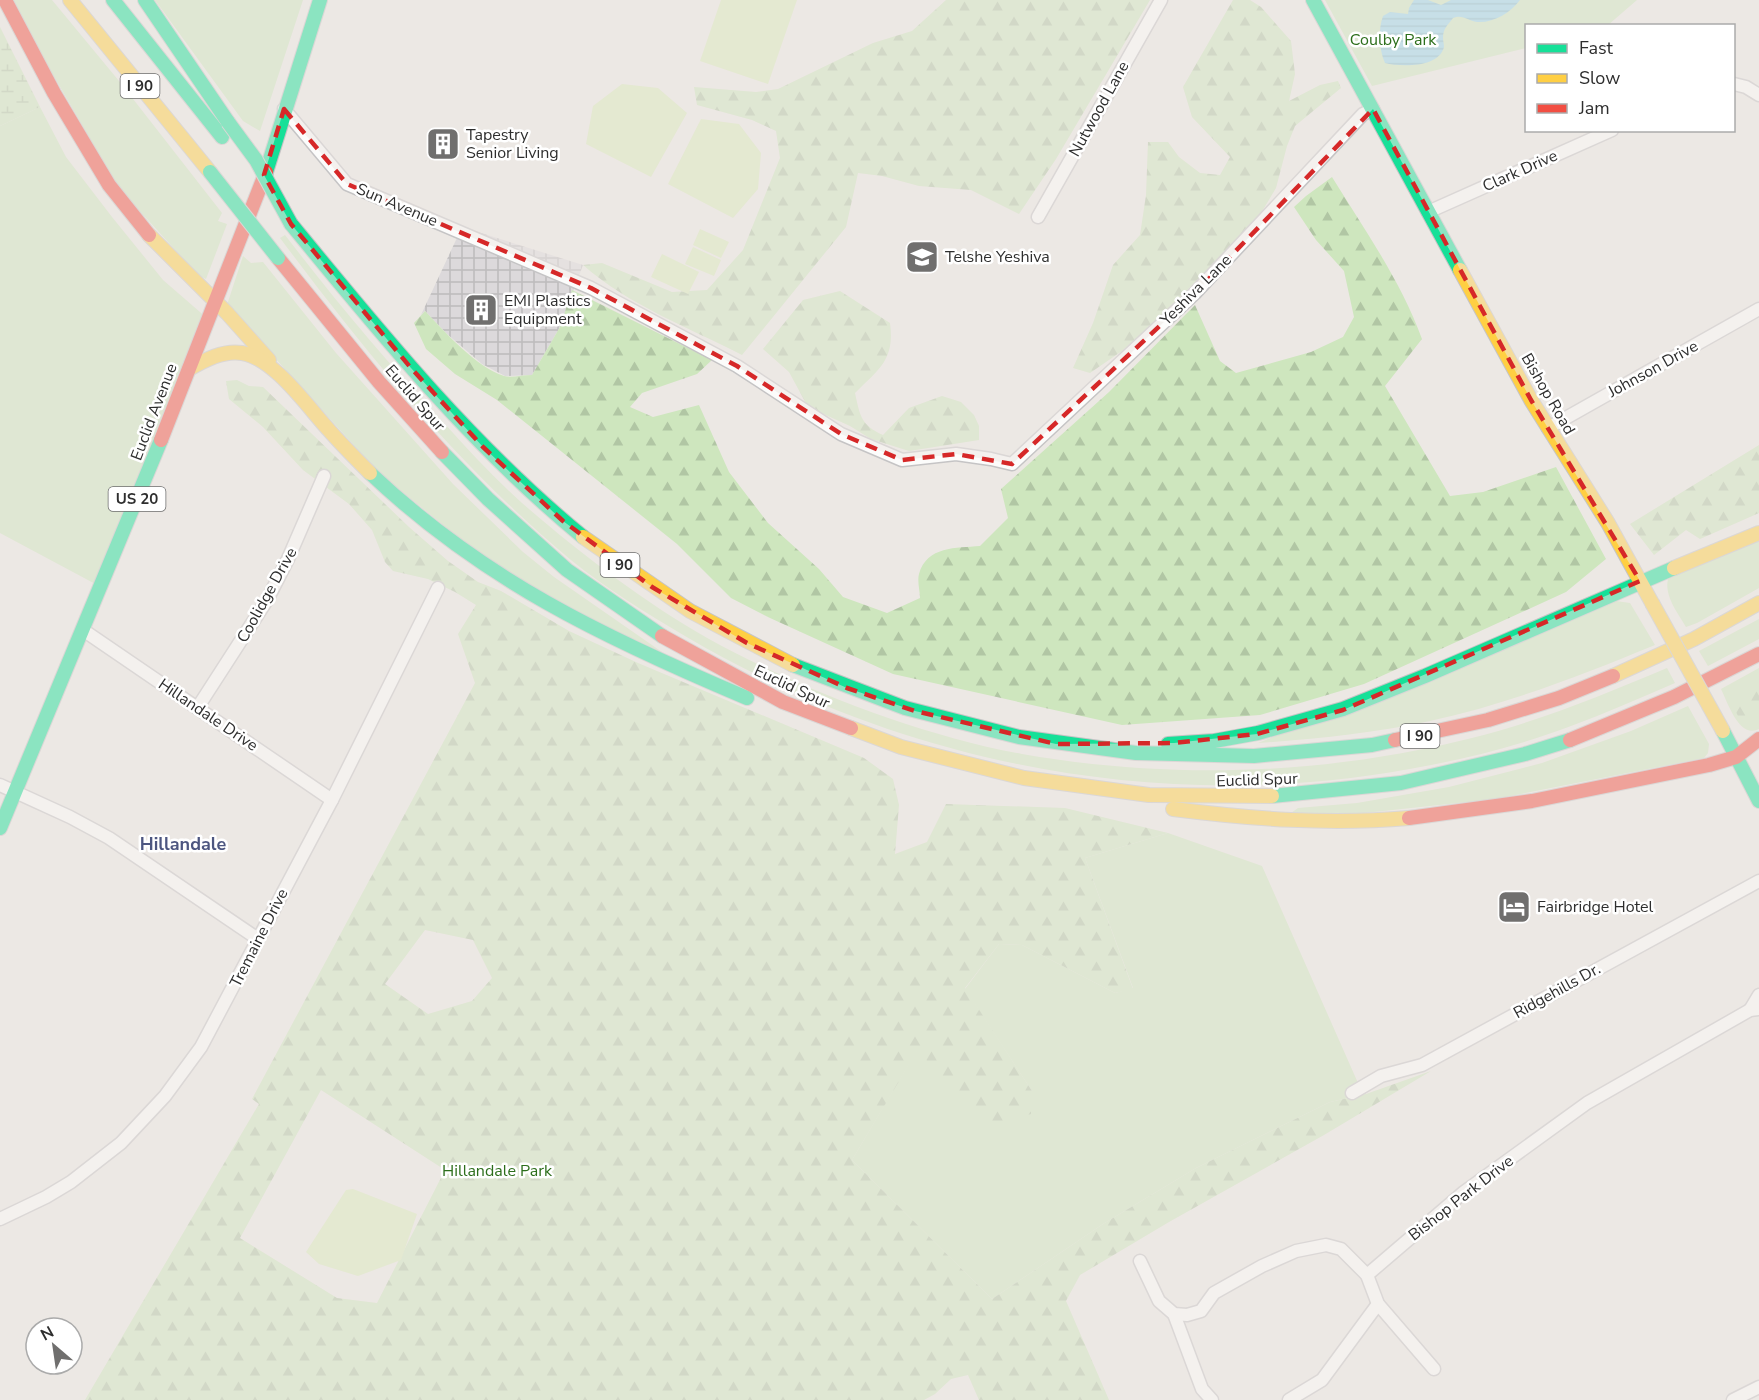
<svg xmlns="http://www.w3.org/2000/svg" width="1759" height="1400" font-family="'Nunito Sans',sans-serif">
	<style>
		.industrial { fill: url(#industrial-grid) }
		.green { fill: #cee6be }
		.forest { fill: url(#forest-firs); fill-rule: evenodd }
		.wetland { fill: url(#wetland-marsh) }
		.pitch { fill: #d9eabb }
		.water { fill: url(#water-rules) }
		.lines { fill: none; stroke-linecap: round; stroke-linejoin: round }
		.street-casing { stroke: #c5c4c5; stroke-width: 15 }
		.fast-casing { stroke: #c5c4c5; stroke-width: 16 }
		.slow-casing { stroke: #c5c4c5; stroke-width: 16 }
		.jam-casing { stroke: #c5c4c5; stroke-width: 16 }
		.street { stroke: #fcfcfb; stroke-width: 12 }
		.fast { stroke: #16e098; stroke-width: 14 }
		.slow { stroke: #ffcf43; stroke-width: 14 }
		.jam { stroke: #f24e42; stroke-width: 14 }
		.fast-bridge-casing { stroke: #c5c4c5; stroke-width: 16; stroke-linecap: butt }
		.slow-bridge-casing { stroke: #c5c4c5; stroke-width: 16; stroke-linecap: butt }
		.fast-bridge { stroke: #16e098; stroke-width: 14 }
		.slow-bridge { stroke: #ffcf43; stroke-width: 14 }
		.marked { fill: none; stroke: #d62828; stroke-width: 4.5; stroke-dasharray: 12 8; stroke-linejoin: round }
		.labels { text-anchor: middle; dominant-baseline: central; stroke-width: 5; stroke-linejoin: round; paint-order: stroke }
		.shield { fill: #fff; stroke: #6d6d6d; stroke-width: 1.5 }
		.shield-label { font-size: 15px; font-weight: bold; fill: #2e2e2e }
		.park-label { font-size: 16px; fill: #2c6e1b; stroke: #fff }
		.street-label { font-size: 16px; fill: #2e2e2e; stroke: #fff }
		.poi-label { font-size: 16px; fill: #2e2e2e; stroke: #fff; text-anchor: start }
		.neighbourhood-label { font-size: 18px; font-weight: bold; fill: #4d5680; stroke: #fff }
	</style>
	<defs>
		<pattern id="industrial-grid" width="8" height="8" patternUnits="userSpaceOnUse" patternTransform="scale(1.5)"><rect width="8" height="8" fill="#dcd9db"/><path d="M0 4h8M4 0v8" fill="none" stroke="#bdbbbc"/></pattern>
		<pattern id="forest-firs" width="22" height="20" patternUnits="userSpaceOnUse" patternTransform="scale(1.5)"><rect width="22" height="20" fill="#cee6be"/><path d="M5 1l3.5 6h-7zM16 11l3.5 6h-7z" fill="#b1c6a4"/></pattern>
		<pattern id="wetland-marsh" width="20" height="14" patternUnits="userSpaceOnUse" patternTransform="scale(1.5)"><rect width="20" height="14" fill="#cee6be"/><path d="M1 5h8M5 5V1M11 12h8M15 12V8" fill="none" stroke="#b1c6a4"/></pattern>
		<pattern id="water-rules" width="6" height="5" patternUnits="userSpaceOnUse" patternTransform="scale(1.5)"><rect width="6" height="5" fill="#99d6ec"/><path d="M0 2.5h6" fill="none" stroke="#84b8cb"/></pattern>
	</defs>
	<rect width="100%" height="100%" fill="#ece8e4"/>
	<path class="industrial" d="M462 227 583 265 560 327 532 375 505 376 482 364 447 334 425 311 421 315Z"/>
	<g class="green">
		<path d="M10 0H52L119 81 222 213 218 221 227 224 206 279 198 275 118 187Z"/>
		<path d="M155 0H303L260 131 243 121Z"/>
		<path d="M1325 0H1637L1608 25 1526 26V48L1372 86Z"/>
		<path d="M40 107 66 157 112 217 163 280 208 319 101 587 0 533V126Z"/>
		<path d="M285 235C335 300 387 363 444 423 469 451 494 478 522 503 577 551 645 603 709 639 800 689 919 735 1022 754 1170 780 1326 775 1472 738 1540 721 1603 695 1667 668L1675 683C1640 698 1606 713 1571 726 1526 743 1478 756 1431 765 1175 817 909 768 685 636 646 613 607 589 571 560 459 467 367 354 280 238Z"/>
		<path d="M243 256 251 263 263 262 336 353 453 484 523 552 554 577 662 652 562 606 473 549 378 472 227 305Z"/>
		<path d="M1759 540V588L1697 623 1686 627C1678 613 1664 596 1668 579Z"/>
		<path d="M1616 601 1630 603 1655 645C1582 675 1508 704 1430 721 1374 733 1316 739 1258 743Z"/>
		<path d="M1759 619V639L1708 666 1699 651Z"/>
		<path d="M1759 668V729C1739 739 1728 703 1721 689Z"/>
		<path d="M1688 706 1709 744 1708 753 1704 758 1495 799 1318 818 1291 813 1298 808 1357 803 1449 787 1542 763 1631 731Z"/>
		<path d="M1168 833 1262 866 1358 1083 1366 1094 1330 1102 1196 1168 1103 1224 992 1299 852 1160 917 1050 947 1078 1032 1091 965 989 999 944 1022 945 1115 993 1133 988 1085 858Z"/>
	</g>
	<g class="forest">
		<path d="M946 0H1150L1056 159 1019 214 971 190 919 186 882 176 858 173 846 227 742 355C688 327 630 306 583 265L602 263 672 292 707 290 743 250 780 158 776 131 752 120 697 105 694 87 756 92 778 89 873 43 912 31Z"/>
		<path d="M1233 0H1250L1261 7 1291 41 1295 74 1289 101 1320 85 1338 81 1341 88 1295 126 1287 146 1276 188 1255 223 1158 319 1122 351 1090 373 1073 368 1093 323 1113 265 1140 235 1146 195 1148 142H1168L1179 157 1200 173 1220 175 1230 157 1192 117 1183 87Z"/>
		<path d="M1332 177C1364 229 1401 281 1422 339L1385 386 1450 496 1483 492 1556 467 1606 559 1566 592 1364 684 1260 715 1122 725 893 674 770 618 731 598 677 544 497 400 455 374 426 349 414 323 425 311C445 332 476 367 504 376 511 378 523 375 532 375L560 327 572 290 712 360 697 374 642 393 630 407 653 417 699 405 729 472 768 523 819 569 843 597 887 613 920 598C920 591 917 581 919 574 927 546 956 548 980 546L1008 518 1001 489 1109 392 1195 305 1220 361 1236 373 1311 352 1343 337 1354 317 1344 271 1316 240 1294 207 1306 196Z"/>
		<path d="M840 291 890 323C895 360 879 369 855 393 860 416 861 425 883 435L909 408 942 396 961 402 974 415 979 426V440L909 451 871 439 850 426 808 407 789 372 763 349 803 300Z"/>
		<path d="M237 380 249 386 263 387 409 527 448 561 478 582 501 591 569 631 638 663 864 758 893 779 899 805 895 854 927 842 946 804 1065 808 1168 833 1085 858 1133 989 1115 993 1022 945 999 944 965 988 1032 1091 1031 1114 992 1125 917 1051 852 1160 992 1299 1103 1224 1196 1168 1330 1102 1366 1094 1431 1071 1324 1135 1169 1222 1080 1275 1066 1301 1109 1400H979L968 1375 951 1379 935 1394 924 1400H85L259 1104 252 1099 475 683 458 634 476 605 455 592 428 579 393 571 385 562 372 530 349 504 303 470 263 427 229 399 226 381ZM425 930 473 940 492 978 472 1001 428 1014 385 984ZM321 1090 445 1170 377 1303 337 1298 240 1238Z"/>
		<path d="M1759 445V513L1700 539 1686 530 1654 555 1630 524Z"/>
		<path d="M1759 684V714L1751 719 1739 718 1731 702 1733 698Z"/>
	</g>
	<path class="wetland" d="M0 27 40 107 0 126Z"/>
	<g class="pitch">
		<path d="M721 0H797L768 84 700 61Z"/>
		<path d="M622 84 658 88 687 113 651 177 586 144 593 106Z"/>
		<path d="M701 119 739 124 761 153 758 189 733 218 668 184Z"/>
		<path d="M700 229 729 242 721 258 693 245Z"/>
		<path d="M693 247 721 260 714 276 685 264Z"/>
		<path d="M662 254 699 272 688 294 651 277Z"/>
		<path d="M353 1189 417 1214 401 1260 358 1276 319 1264 306 1252 346 1190Z"/>
	</g>
	<path class="water" d="M1414 0H1428L1441 5 1451 0H1520C1510 13 1494 23 1477 22 1468 21 1463 14 1453 18 1448 25 1443 28 1443 38 1443 41 1444 44 1444 47 1439 68 1401 67 1385 63 1379 50 1378 29 1383 16L1390 12 1408 14 1409 8Z"/>
	<g class="lines">
		<g class="street-casing">
			<g id="street">
				<path d="M1734 84 1746 87 1759 95"/>
				<path d="M284 109 347 184 591 288 737 366 841 434 902 460 956 454 991 459 1012 464 1195 293 1363 114 1373 109"/>
				<path d="M1428 212 1612 130"/>
				<path d="M1038 217 1161 0"/>
				<path d="M1548 428 1759 309"/>
				<path d="M83 630 332 800"/>
				<path d="M198 707 267 600 288 559 324 476"/>
				<path d="M0 785 70 817 109 838 258 939"/>
				<path d="M1750 1010 1759 995"/>
				<path d="M1352 1093 1381 1076 1422 1065 1759 881"/>
				<path d="M0 1219 46 1197 71 1182 121 1143 165 1096 201 1047 332 800 438 588"/>
				<path d="M1140 1261 1159 1301 1174 1314 1187 1315 1201 1311 1214 1293 1262 1266 1296 1251 1326 1245 1341 1249 1367 1275 1464 1192 1587 1103 1750 1010 1759 1009"/>
				<path d="M1367 1275 1378 1304 1434 1369"/>
				<path d="M1174 1314 1202 1389 1212 1400"/>
				<path d="M1289 1400 1322 1380 1378 1304"/>
				<path d="M1733 1400 1759 1387"/>
			</g>
		</g>
		<g class="fast-casing">
			<g id="fast">
				<path d="M113 0 222 137"/>
				<path d="M145 0 228 122"/>
				<path d="M1313 0 1460 270"/>
				<path d="M266 172 320 0"/>
				<path d="M291 224C382 335 472 446 583 537"/>
				<path d="M442 452 488 499 567 570 662 636"/>
				<path d="M370 473C483 580 605 638 747 698"/>
				<path d="M793 665 905 708 1019 737 1136 753 1254 756 1372 745 1395 740"/>
				<path d="M1723 731 1759 801"/>
				<path d="M1168 744 1214 741 1258 733 1343 709 1425 676 1674 568"/>
				<path d="M1272 796 1401 783 1525 754 1570 740"/>
				<path d="M0 828 161 440"/>
			</g>
		</g>
		<g class="slow-casing">
			<g id="slow">
				<path d="M70 0 210 172"/>
				<path d="M149 235 227 313 269 360"/>
				<path d="M1460 270 1531 400 1608 523 1652 603"/>
				<path d="M189 369C205 360 223 350 242 353 274 358 307 406 328 429 341 444 356 459 370 473"/>
				<path d="M583 537 690 611 793 665"/>
				<path d="M1674 568 1759 533"/>
				<path d="M1613 676 1694 639 1759 603"/>
				<path d="M851 728 901 747 1024 778 1149 795 1272 796"/>
				<path d="M1173 809C1252 819 1329 825 1409 818"/>
			</g>
		</g>
		<g class="jam-casing">
			<g id="jam">
				<path d="M5 0 54 93 109 185 149 235"/>
				<path d="M278 258 379 382 442 452"/>
				<path d="M161 440 266 172"/>
				<path d="M662 636 783 702 851 728"/>
				<path d="M1395 740 1488 720 1559 698 1613 676"/>
				<path d="M1570 740 1674 697 1759 654"/>
				<path d="M1409 818 1532 801 1709 765 1736 757 1759 739"/>
			</g>
		</g>
		<use href="#street" class="street"/>
		<use href="#fast" class="fast"/>
		<use href="#slow" class="slow"/>
		<use href="#jam" class="jam"/>
		<g class="fast-bridge-casing">
			<g id="fast-bridge">
				<path d="M228 122 256 160 291 224"/>
				<path d="M210 172 278 258"/>
			</g>
		</g>
		<g class="slow-bridge-casing">
			<path id="slow-bridge" d="M1652 603 1723 731"/>
		</g>
		<use href="#fast-bridge" class="fast-bridge"/>
		<use href="#slow-bridge" class="slow-bridge"/>
	</g>
	<path d="M0 0H1759V1400H0ZM284 109 347 184 591 288 737 366 841 434 902 460 956 454 1012 464 1195 293 1373 109 1531 400 1640 581 1343 710 1257 734 1174 743 1056 744 915 711 847 688 747 643 652 587 563 521 483 447 411 368 291 224 264 175Z" fill="#ece8e4" fill-opacity=".55" fill-rule="evenodd"/>
	<path class="marked" d="M284 109 347 184 591 288 737 366 841 434 902 460 956 454 1012 464 1195 293 1373 109 1531 400 1640 581 1343 710 1257 734 1174 743 1056 744 915 711 847 688 747 643 652 587 563 521 483 447 411 368 291 224 264 175Z"/>
	<defs>
		<g id="building-square" transform="scale(1.725)"><rect x="-9" y="-9" width="18" height="18" rx="4" fill="#706f6e" stroke="#fff"/><path d="M-4-6H4V6H1V3H-1V6H-4ZM-2.5-4.3h1.7v1.8h-1.7ZM.8-4.3h1.7v1.8H.8ZM-2.5-1h1.7V.8h-1.7ZM.8-1h1.7V.8H.8Z" fill="#fff"/></g>
		<g id="school-square" transform="scale(1.725)"><rect x="-9" y="-9" width="18" height="18" rx="4" fill="#706f6e" stroke="#fff"/><path d="M0-5L7-2L0 1L-7-2ZM-4 1L0 2.5L4 1V4Q0 6-4 4Z" fill="#fff"/></g>
		<g id="hotel-square" transform="scale(1.725)"><rect x="-9" y="-9" width="18" height="18" rx="4" fill="#706f6e" stroke="#fff"/><path d="M-6-4.5h1.5V1H6V5H4.5V3h-9V5H-6ZM-4 0a1.8 1.8 0 1 1 3.6 0ZM.5 0V-2.5h3Q6-2.5 6 0Z" fill="#fff"/></g>
	</defs>
	<g fill-rule="evenodd">
		<use href="#building-square" x="443" y="144"/>
		<use href="#school-square" x="922" y="257"/>
		<use href="#building-square" x="481" y="310"/>
		<use href="#hotel-square" x="1514" y="907"/>
	</g>
	<g class="labels">
		<g class="shield">
			<rect x="120.5" y="74" width="39" height="24" rx="4.5"/>
			<rect x="108.5" y="487" width="57" height="24" rx="4.5"/>
			<rect x="600.5" y="553" width="39" height="24" rx="4.5"/>
			<rect x="1400.5" y="724" width="39" height="24" rx="4.5"/>
		</g>
		<g class="shield-label">
			<text x="140" y="86">I 90</text>
			<text x="137" y="499">US 20</text>
			<text x="620" y="565">I 90</text>
			<text x="1420" y="736">I 90</text>
		</g>
		<g class="park-label">
			<text x="1393" y="40">Coulby Park</text>
			<text x="497" y="1171">Hillandale Park</text>
		</g>
		<g class="street-label">
			<text transform="translate(1099 109) rotate(-61)">Nutwood Lane</text>
			<text transform="translate(1520 171) rotate(-24)">Clark Drive</text>
			<text transform="translate(397 205) rotate(23)">Sun Avenue</text>
			<text transform="translate(1196 290) rotate(-45)">Yeshiva Lane</text>
			<text transform="translate(1653 369) rotate(-29)">Johnson Drive</text>
			<text transform="translate(1548 394) rotate(60)">Bishop Road</text>
			<text transform="translate(415 398) rotate(49)">Euclid Spur</text>
			<text transform="translate(154 412) rotate(-69)">Euclid Avenue</text>
			<text transform="translate(267 595) rotate(-61)">Coolidge Drive</text>
			<text transform="translate(792 687) rotate(25)">Euclid Spur</text>
			<text transform="translate(208 715) rotate(34)">Hillandale Drive</text>
			<text transform="translate(1257 780) rotate(-2)">Euclid Spur</text>
			<text transform="translate(259 938) rotate(-63)">Tremaine Drive</text>
			<text transform="translate(1557 991) rotate(-29)">Ridgehills Dr.</text>
			<text transform="translate(1461 1198) rotate(-38)">Bishop Park Drive</text>
		</g>
		<g class="poi-label">
			<text x="466" y="135">Tapestry<tspan x="466" dy="18">Senior Living</tspan></text>
			<text x="945" y="257">Telshe Yeshiva</text>
			<text x="504" y="301">EMI Plastics<tspan x="504" dy="18">Equipment</tspan></text>
			<text x="1537" y="907">Fairbridge Hotel</text>
		</g>
		<g class="neighbourhood-label">
			<text x="183" y="844">Hillandale</text>
		</g>
	</g>
	<rect x="1525" y="24" width="210" height="108" fill="#ffffff" stroke="#ababab" stroke-width="1.5"/>
	<rect x="1537" y="44" width="30" height="9" fill="#16e098" stroke="#ababab" stroke-width="1.5"/>
	<text x="1579" y="54" font-size="18" fill="#2e2e2e">Fast</text>
	<rect x="1537" y="74" width="30" height="9" fill="#ffcf43" stroke="#ababab" stroke-width="1.5"/>
	<text x="1579" y="84" font-size="18" fill="#2e2e2e">Slow</text>
	<rect x="1537" y="104" width="30" height="9" fill="#f24e42" stroke="#ababab" stroke-width="1.5"/>
	<text x="1579" y="114" font-size="18" fill="#2e2e2e">Jam</text>
	<g transform="translate(54 1346) rotate(331)"><circle r="28" fill="#ffffff" stroke="#ababab" stroke-width="1.5"/>
	<path d="M0-4.5L10 22L0 15L-10 22Z" fill="#706f6e"/>
	<text y="-9" font-size="16" font-weight="bold" text-anchor="middle" fill="#2e2e2e">N</text>
	</g>
</svg>
